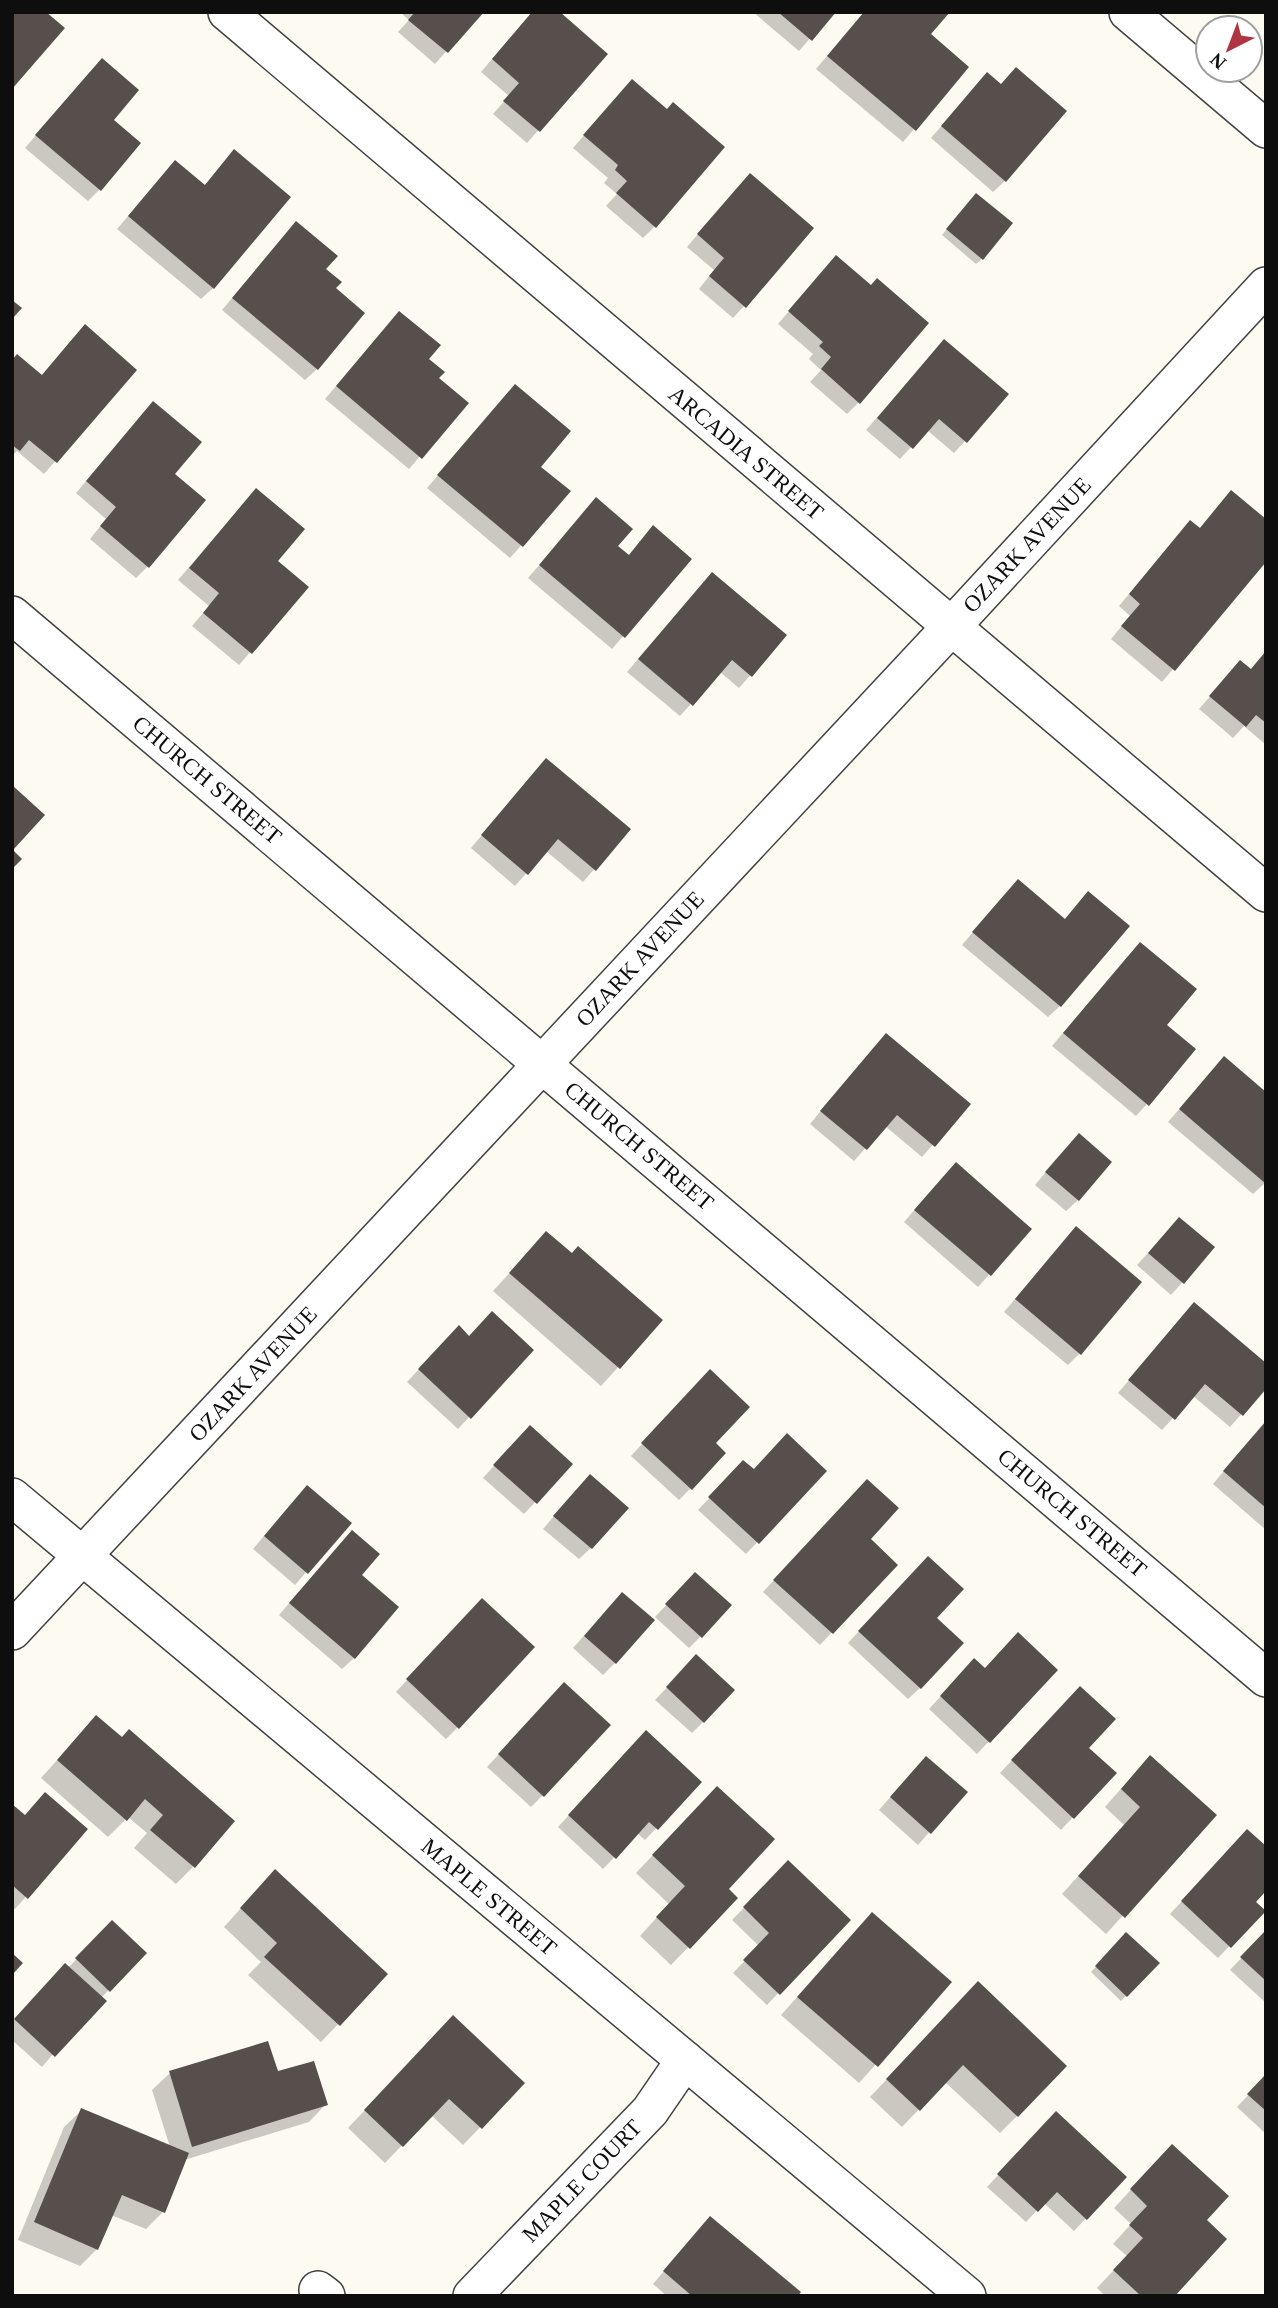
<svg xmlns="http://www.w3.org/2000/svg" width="1278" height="2308" font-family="'Times New Roman',serif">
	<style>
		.shadow { fill: #0003 }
		.building { fill: #564f4c }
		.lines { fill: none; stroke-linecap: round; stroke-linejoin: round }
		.street-casing { stroke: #414141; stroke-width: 40 }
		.street { stroke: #fff; stroke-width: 37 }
		.labels { text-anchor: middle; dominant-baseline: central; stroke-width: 7; stroke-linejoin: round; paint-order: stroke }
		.street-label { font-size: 23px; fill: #0e0e0e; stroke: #fff }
	</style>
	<rect width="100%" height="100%" fill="#fdfaf1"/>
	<g class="shadow">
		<path d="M400 12H481L435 64 398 32 409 20Z"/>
		<path d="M532 12 606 54 527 143 493 114 509 96 481 72Z"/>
		<path d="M753 12H833L799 51Z"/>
		<path d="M864 12 928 34 967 67 903 142 816 69Z"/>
		<path d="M90 72 112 120 99 190 88 201 25 148Z"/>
		<path d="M976 86 1005 181 993 192 931 138Z"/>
		<path d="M621 93 654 227 643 238 606 206 617 194 604 183 608 178 573 148Z"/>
		<path d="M223 163 213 288 201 299 117 229 164 174 204 186Z"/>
		<path d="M738 187 744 306 733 318 699 289 714 270 687 247Z"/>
		<path d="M971 200 982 259 976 264 942 235Z"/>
		<path d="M285 235 334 289 317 369 305 380 222 310Z"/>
		<path d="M825 269 859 402 847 414 810 382 821 370 809 359 813 354 778 324Z"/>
		<path d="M388 325 427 359 437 378 466 403 409 469 325 399Z"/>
		<path d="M73 338 135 370 44 474 17 451 12 456V362L41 376Z"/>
		<path d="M933 353 965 441 954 453 927 430 900 459 866 430Z"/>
		<path d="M515 386 539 467 568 492 510 558 427 488Z"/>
		<path d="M142 415 173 474 148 566 136 578 90 539 106 519 76 493Z"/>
		<path d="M596 500 616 546 628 556 642 539 690 559 612 649 528 578Z"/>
		<path d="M245 502 276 561 307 587 239 665 192 626 209 606 178 580Z"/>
		<path d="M1220 504 1266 560 1162 682 1111 639 1130 616 1119 606 1179 534 1199 529Z"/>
		<path d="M701 586 785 636 739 688 720 672 680 716 627 672Z"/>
		<path d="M1266 651V745L1244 726 1233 738 1199 709 1240 662 1250 670Z"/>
		<path d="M535 772 629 829 583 882 546 851 515 886 471 848Z"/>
		<path d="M1006 893 1064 920 1077 905 1060 1006 1048 1017 962 945Z"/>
		<path d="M1128 956 1165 1025 1147 1104 1136 1116 1052 1046Z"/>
		<path d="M874 1047 968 1105 922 1157 885 1126 854 1161 810 1124Z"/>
		<path d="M1224 1058 1266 1182 1253 1194 1168 1122Z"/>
		<path d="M1067 1147 1078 1200 1066 1211 1035 1185Z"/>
		<path d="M944 1176 1030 1229 978 1287 904 1222Z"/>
		<path d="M1179 1219 1213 1248 1171 1295 1137 1265Z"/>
		<path d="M546 1233 571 1255 661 1320 601 1386 493 1291Z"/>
		<path d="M1064 1241 1080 1353 1068 1365 1004 1312Z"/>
		<path d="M1183 1317 1266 1386 1230 1427 1193 1396 1162 1430 1118 1393Z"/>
		<path d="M469 1338 532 1350 458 1429 407 1382 447 1339Z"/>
		<path d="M698 1383 714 1443 691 1488 679 1500 631 1456Z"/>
		<path d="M1266 1426V1530L1213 1484 1253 1436Z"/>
		<path d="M518 1439 571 1464 524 1514 483 1478Z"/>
		<path d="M753 1471H825L746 1554 698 1510 732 1474Z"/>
		<path d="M578 1488 591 1548 579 1559 543 1529Z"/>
		<path d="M855 1493 868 1539 895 1565 820 1645 763 1592Z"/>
		<path d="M295 1499 349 1523 295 1585 253 1549Z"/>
		<path d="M340 1544 360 1575 354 1658 342 1669 279 1615Z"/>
		<path d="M916 1570 934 1618 920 1688 908 1699 848 1643Z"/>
		<path d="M684 1586 701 1636 689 1648 655 1617Z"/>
		<path d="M610 1606 615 1663 603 1675 573 1648Z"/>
		<path d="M470 1612 458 1727 446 1739 396 1692Z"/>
		<path d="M696 1657 703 1722 692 1733 655 1700Z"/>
		<path d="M1056 1670 977 1754 929 1709 963 1672Z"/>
		<path d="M552 1696 543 1795 531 1807 487 1767Z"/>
		<path d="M1068 1700 1087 1748 1114 1773 1061 1830 1000 1773Z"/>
		<path d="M96 1717 121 1739 193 1867 176 1884 134 1848 147 1833 128 1817 108 1837 41 1778Z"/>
		<path d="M634 1744 700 1782 645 1840 637 1833 603 1869 558 1827Z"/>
		<path d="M914 1770 965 1792 918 1845 879 1810Z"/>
		<path d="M1133 1775 1214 1815 1106 1934 1062 1894 1124 1825 1105 1807Z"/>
		<path d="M700 1805 726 1889 736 1898 671 1965 640 1936 669 1904 636 1873Z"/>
		<path d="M12 1807 24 1817 86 1829 15 1909 12 1907Z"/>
		<path d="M1236 1843 1253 1902 1263 1911 1218 1958 1170 1914Z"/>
		<path d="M788 1863 848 1920 767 2005 733 1973 759 1946 732 1920Z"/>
		<path d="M258 1889 386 1974 321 2042 248 1975 261 1962 224 1927Z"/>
		<path d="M872 1914 950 1982 859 2083 781 2015Z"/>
		<path d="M112 1922 145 1953 101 1998 42 2067 12 2040V2023L54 1977 68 1968Z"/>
		<path d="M1266 1932V2003L1230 1970Z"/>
		<path d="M1126 1935 1157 1963 1121 2001 1091 1972Z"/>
		<path d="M961 2001 1017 2116 1000 2133 945 2082 902 2127 870 2097Z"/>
		<path d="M436 2035 523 2083 463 2145 431 2115 385 2163 348 2128Z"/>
		<path d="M170 2073 277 2074 326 2104 309 2122 184 2160 163 2212 146 2229 111 2215 97 2249 80 2266 18 2240 64 2127 82 2110 170 2147 152 2090Z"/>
		<path d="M1266 2076V2134L1237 2107Z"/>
		<path d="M1045 2125 1125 2177 1074 2231 1044 2203 1026 2222 987 2187Z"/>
		<path d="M1155 2164 1204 2220 1173 2296H1105L1097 2288 1127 2256 1113 2244 1131 2224 1114 2208Z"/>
		<path d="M699 2230 796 2296H667L653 2284Z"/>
	</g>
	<g class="building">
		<path d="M12 12H46L65 28 12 89Z"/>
		<path d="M415 12H484L448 53 408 20Z"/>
		<path d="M532 12H560L608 54 540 132 503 101 519 83 492 59Z"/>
		<path d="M778 12H836L812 41Z"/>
		<path d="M864 12H950L931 34 969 67 916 131 827 56Z"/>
		<path d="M102 58 139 90 114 120 141 143 101 191 35 135Z"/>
		<path d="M1016 67 1067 111 1006 182 941 126 987 72 1001 84Z"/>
		<path d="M632 79 667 109 673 102 725 147 656 228 616 193 627 181 615 170 618 165 583 135Z"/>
		<path d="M234 149 291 197 214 289 128 216 175 160 205 185Z"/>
		<path d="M750 173 814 228 746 308 709 276 724 258 697 234Z"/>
		<path d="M976 193 1013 223 983 260 946 229Z"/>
		<path d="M296 221 338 256 326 269 342 282 336 288 365 313 318 370 232 298Z"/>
		<path d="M836 255 871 285 877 278 929 323 860 404 821 369 831 357 819 346 823 342 788 311Z"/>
		<path d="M12 300 22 308 12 319Z"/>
		<path d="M399 311 441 345 429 359 445 372 439 378 469 403 422 459 336 386Z"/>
		<path d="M85 324 137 370 57 463 29 440 20 451 12 445V360L17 354 42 375Z"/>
		<path d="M944 339 1009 394 967 443 939 419 913 449 877 418Z"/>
		<path d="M515 384 571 431 541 467 571 491 523 547 437 475Z"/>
		<path d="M153 401 202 442 175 474 206 500 149 568 100 526 116 507 86 481Z"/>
		<path d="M256 488 305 529 278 561 309 587 252 654 203 613 219 593 189 568Z"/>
		<path d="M1231 490 1266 519V562L1175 671 1121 626 1140 604 1129 594 1190 520 1200 528Z"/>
		<path d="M596 497 633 529 618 546 629 555 653 525 692 559 625 638 539 565Z"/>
		<path d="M712 572 787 635 752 677 732 660 693 706 638 659Z"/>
		<path d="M1266 651V723L1256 715 1246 727 1209 696 1240 660 1251 669Z"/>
		<path d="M546 758 631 829 596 871 558 839 528 875 481 835Z"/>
		<path d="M12 785 45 815 13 850 22 859 12 869Z"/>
		<path d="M1018 879 1065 919 1088 891 1130 926 1061 1007 972 932Z"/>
		<path d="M1140 942 1197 989 1167 1025 1196 1049 1149 1106 1063 1033Z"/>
		<path d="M886 1033 971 1104 935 1147 897 1115 867 1150 820 1111Z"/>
		<path d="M1224 1056 1266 1092V1184L1179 1109Z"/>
		<path d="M1079 1133 1112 1162 1079 1201 1045 1172Z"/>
		<path d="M956 1162 1032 1229 991 1276 914 1210Z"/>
		<path d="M1179 1217 1215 1247 1184 1284 1148 1253Z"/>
		<path d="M1076 1226 1142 1282 1081 1355 1015 1299Z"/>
		<path d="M546 1231 572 1253 578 1246 663 1320 620 1369 509 1273Z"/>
		<path d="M1194 1302 1266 1363V1389L1243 1416 1205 1384 1175 1420 1128 1380Z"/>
		<path d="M492 1311 534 1350 471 1419 418 1369 459 1325 469 1336Z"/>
		<path d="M710 1369 750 1407 716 1443 726 1453 692 1490 641 1443Z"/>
		<path d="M1266 1421V1508L1223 1471Z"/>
		<path d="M530 1425 573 1464 537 1504 493 1465Z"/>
		<path d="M787 1433 827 1471 759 1544 708 1497 743 1460 754 1469Z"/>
		<path d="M590 1474 629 1508 592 1549 553 1516Z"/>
		<path d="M867 1479 899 1508 871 1539 898 1565 833 1634 773 1580Z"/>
		<path d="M307 1485 352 1523 308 1574 264 1536Z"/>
		<path d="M352 1530 380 1554 362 1575 399 1607 355 1659 289 1603Z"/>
		<path d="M928 1556 964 1589 937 1618 964 1643 921 1689 858 1631Z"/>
		<path d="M695 1572 732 1605 702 1638 665 1604Z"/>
		<path d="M622 1592 655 1620 616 1664 584 1636Z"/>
		<path d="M482 1598 535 1647 459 1729 406 1679Z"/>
		<path d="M1018 1632 1058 1670 990 1743 940 1696 974 1658 985 1668Z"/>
		<path d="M696 1654 735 1690 704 1723 666 1687Z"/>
		<path d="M564 1682 611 1725 544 1797 498 1754Z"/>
		<path d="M1080 1686 1116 1719 1089 1748 1117 1773 1074 1819 1011 1760Z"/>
		<path d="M96 1715 122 1737 129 1729 235 1821 195 1868 150 1830 163 1815 145 1799 127 1821 57 1760Z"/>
		<path d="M646 1730 702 1782 658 1830 649 1822 616 1859 568 1815Z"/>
		<path d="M1150 1755 1217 1815 1125 1918 1078 1876 1140 1807 1121 1789Z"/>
		<path d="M926 1756 968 1792 931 1834 890 1797Z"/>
		<path d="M717 1786 775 1839 729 1889 738 1898 690 1949 656 1917 685 1886 652 1855Z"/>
		<path d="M45 1792 88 1829 28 1899 12 1885V1804L25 1815Z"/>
		<path d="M1247 1829 1266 1846V1891L1256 1902 1266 1911 1231 1948 1181 1901Z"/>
		<path d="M788 1860 851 1920 780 1995 743 1960 769 1933 743 1907Z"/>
		<path d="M275 1869 388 1974 340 2026 264 1957 277 1943 240 1908Z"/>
		<path d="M872 1912 952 1982 878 2067 797 1997Z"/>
		<path d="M112 1920 147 1953 110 1992 75 1958Z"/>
		<path d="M1266 1930V1981L1240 1957Z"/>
		<path d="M1126 1932 1160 1963 1127 1997 1095 1966Z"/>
		<path d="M12 1953 23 1963 12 1975Z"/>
		<path d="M65 1963 107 2001 55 2057 14 2019Z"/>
		<path d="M978 1981 1067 2066 1018 2117 963 2065 920 2111 886 2079Z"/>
		<path d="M453 2015 525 2083 482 2129 449 2099 403 2147 364 2110Z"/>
		<path d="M268 2041 278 2071 314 2061 328 2105 192 2147 169 2071Z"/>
		<path d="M1266 2074V2111L1247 2094Z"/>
		<path d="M81 2108 189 2153 165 2213 122 2195 98 2250 34 2222Z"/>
		<path d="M1056 2111 1127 2177 1087 2220 1057 2192 1038 2212 997 2174Z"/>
		<path d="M1172 2144 1229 2196 1207 2220 1227 2239 1175 2296H1141L1113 2270 1143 2238 1129 2225 1147 2206 1130 2189Z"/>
		<path d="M710 2216 801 2292 798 2296H692L663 2271Z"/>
	</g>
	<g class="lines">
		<g class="street-casing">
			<g id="street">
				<path d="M227 12 1266 893"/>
				<path d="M1128 12 1266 129"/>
				<path d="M12 615 1266 1678"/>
				<path d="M12 1497 967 2296"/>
				<path d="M12 1631 951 627 1266 286"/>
				<path d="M318 2290 326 2296"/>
				<path d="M472 2296 650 2111 685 2060"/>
			</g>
		</g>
		<use href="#street" class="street"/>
	</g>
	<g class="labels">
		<g class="street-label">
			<text transform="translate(746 453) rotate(40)">ARCADIA STREET</text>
			<text transform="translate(1027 545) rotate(-47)">OZARK AVENUE</text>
			<text transform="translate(207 780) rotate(40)">CHURCH STREET</text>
			<text transform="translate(640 959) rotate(-47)">OZARK AVENUE</text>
			<text transform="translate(639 1146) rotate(40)">CHURCH STREET</text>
			<text transform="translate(253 1374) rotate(-47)">OZARK AVENUE</text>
			<text transform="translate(1072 1513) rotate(40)">CHURCH STREET</text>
			<text transform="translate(489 1897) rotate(40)">MAPLE STREET</text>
			<text transform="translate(582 2181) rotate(-46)">MAPLE COURT</text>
		</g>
	</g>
	<rect width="1278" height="2308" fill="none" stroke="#0e0e0e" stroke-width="28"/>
	<g transform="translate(1229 49) rotate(222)"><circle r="33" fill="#ffffff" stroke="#9f9f9f" stroke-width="2"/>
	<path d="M0-5L12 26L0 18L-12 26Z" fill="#b03543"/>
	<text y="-10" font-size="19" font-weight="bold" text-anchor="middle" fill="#0e0e0e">N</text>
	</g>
</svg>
